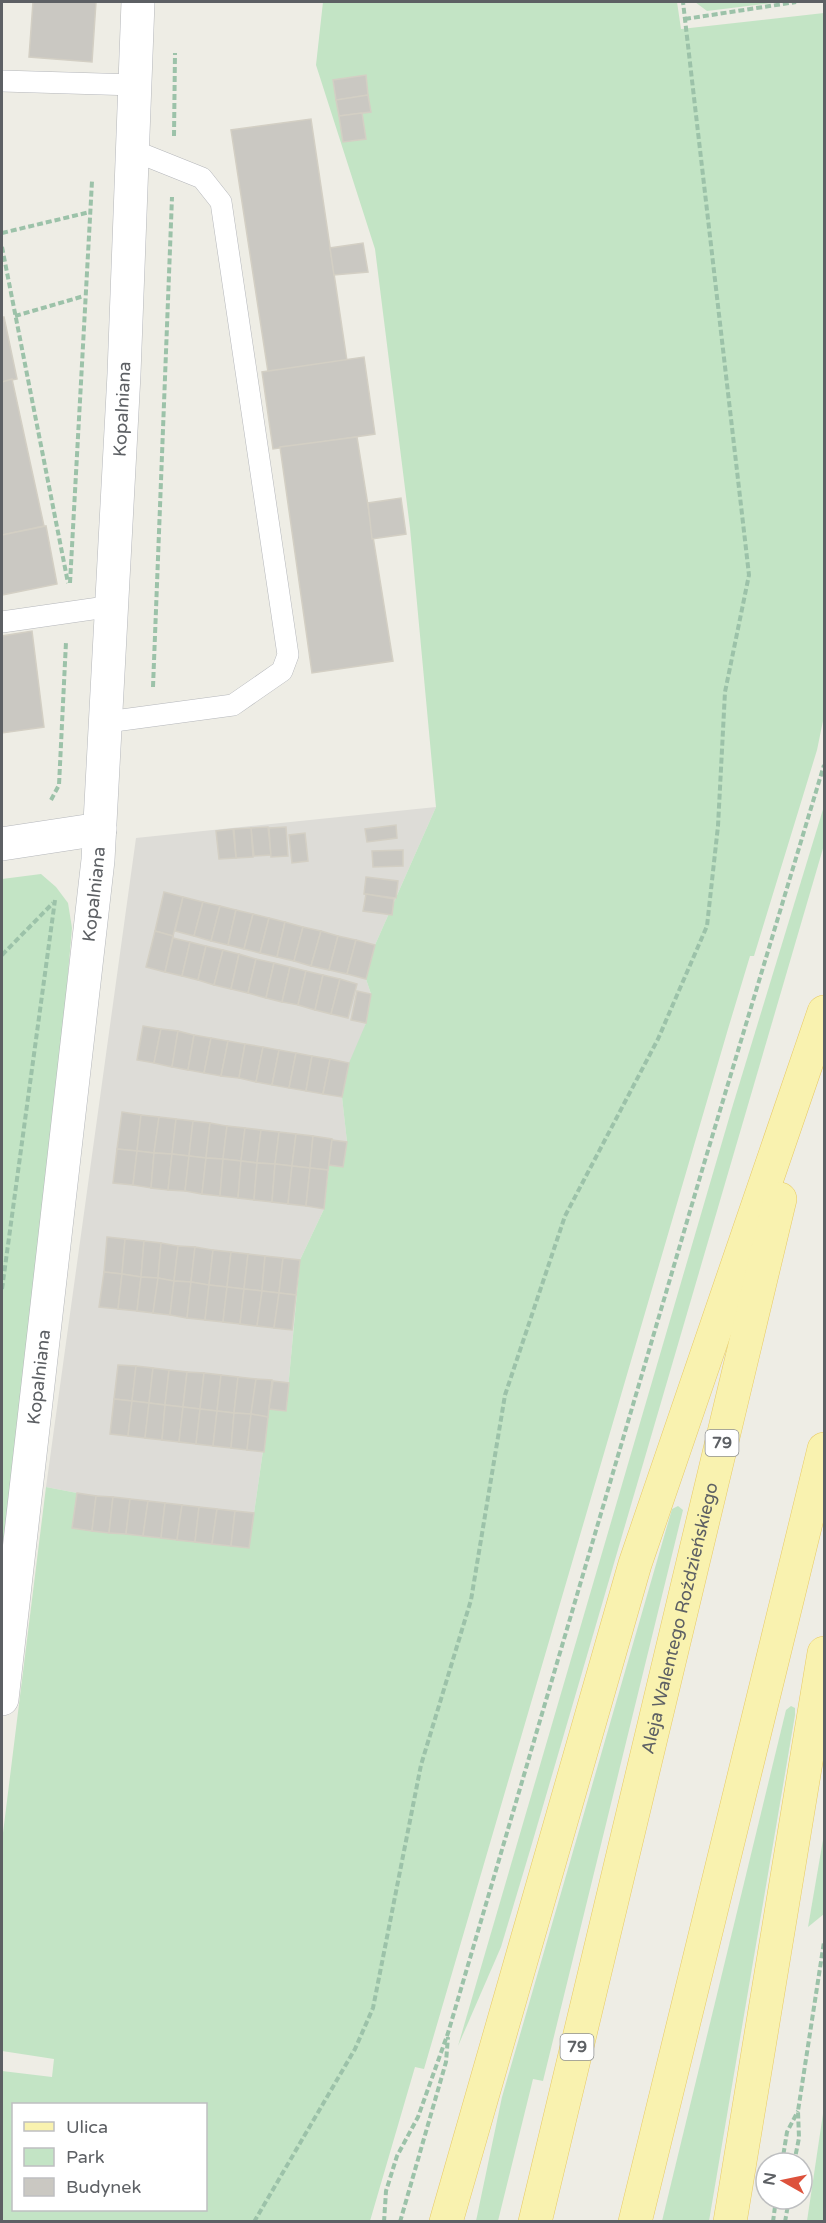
<svg xmlns="http://www.w3.org/2000/svg" width="826" height="2223" font-family="'Varela Round',sans-serif">
	<style>
		.industrial { fill: #dddcd7 }
		.green { fill: #c3e4c5; fill-rule: evenodd }
		.building { fill: #cac8c2; stroke: #d3cfc4; stroke-width: 1.5 }
		.lines { fill: none; stroke-linecap: round; stroke-linejoin: round }
		.lane-casing { stroke: #b5b7bb; stroke-width: 22 }
		.street-casing { stroke: #b5b7bb; stroke-width: 34 }
		.primary-casing { stroke: #e8ca65; stroke-width: 34 }
		.path { stroke: #9cc2a9; stroke-width: 4; stroke-dasharray: 6 3; stroke-linecap: butt }
		.lane { stroke: #fff; stroke-width: 21 }
		.street { stroke: #fff; stroke-width: 33 }
		.primary { stroke: #f9f2af; stroke-width: 33 }
		.labels { text-anchor: middle; dominant-baseline: central; stroke-width: 6; stroke-linejoin: round; paint-order: stroke }
		.shield { fill: #fff; stroke: #8e9092; stroke-width: 1.5 }
		.shield-label { font-size: 16px; font-weight: bold; fill: #5d6064 }
		.street-label { font-size: 18px; fill: #5d6064; stroke: #fff }
	</style>
	<rect width="100%" height="100%" fill="#eeede5"/>
	<path class="industrial" d="M436 807 375 945 366 979 371 994 366 1023 342 1097 347 1142 343 1167 329 1166 324 1209 300 1260 286 1411 269 1409 249 1548 72 1528 77 1493 46 1487 136 838Z"/>
	<g class="green">
		<path d="M323 2H677L681 29 824 13V716L817 750 754 956H750L728 1029 424 2069 415 2067 370 2221 2 2222V2071L52 2077 54 2059 2 2051V1841L46 1487 77 1493 73 1528 249 1548 269 1409 286 1411 300 1260 324 1209 329 1165 343 1167 347 1142 342 1097 349 1063 366 1023 371 994 366 979 375 945 436 807 410 528 375 249 316 65ZM14 2104H206V2210H14Z"/>
		<path d="M695 2H781L707 11Z"/>
		<path d="M824 806V845L531 1847 501 1947 458 2046 732 1108Z"/>
		<path d="M41 874 56 887 68 903 72 928 61 1054 2 1553V879Z"/>
		<path d="M678 1506 683 1510 543 2081 533 2079 498 2221H476L502 2097 672 1509Z"/>
		<path d="M791 1706 795 1708V1715L709 2221H662L786 1710Z"/>
		<path d="M824 1834V1914L808 1927Z"/>
		<path d="M824 2107V2221H807Z"/>
	</g>
	<g class="building">
		<path d="M33 2H96L92 62 29 57Z"/>
		<path d="M366 75 368 95 336 100 333 80Z"/>
		<path d="M368 95 371 112 339 116 336 100Z"/>
		<path d="M362 113 366 139 343 142 339 116Z"/>
		<path d="M311 119 347 361 268 372 231 130Z"/>
		<path d="M363 243 368 272 334 275 330 248Z"/>
		<path d="M2 317H4L17 379 2 382Z"/>
		<path d="M364 357 375 434 273 449 262 372Z"/>
		<path d="M12 379 44 526 2 535V382Z"/>
		<path d="M357 437 393 661 312 673 280 447Z"/>
		<path d="M401 498 406 534 372 539 368 503Z"/>
		<path d="M46 526 57 584 2 595V535Z"/>
		<path d="M32 631 44 727 2 733V636Z"/>
		<path d="M396 825 397 838 367 842 365 829Z"/>
		<path d="M268 827 271 855 254 856 251 828Z"/>
		<path d="M286 827 288 856 271 857 269 828Z"/>
		<path d="M251 828 253 857 236 858 234 829Z"/>
		<path d="M233 829 236 858 219 859 216 831Z"/>
		<path d="M305 833 308 861 292 863 289 835Z"/>
		<path d="M403 850V866L373 867 372 851Z"/>
		<path d="M366 877 398 881 396 898 364 894Z"/>
		<path d="M164 892 183 897 173 936 155 931Z"/>
		<path d="M366 894 394 899 392 915 363 911Z"/>
		<path d="M183 897 203 902 194 936 175 931Z"/>
		<path d="M203 902 220 906 211 941 194 936Z"/>
		<path d="M220 906 236 910 228 945 211 941Z"/>
		<path d="M236 910 253 914 244 949 228 945Z"/>
		<path d="M253 914 269 918 260 953 244 949Z"/>
		<path d="M269 918 285 922 277 957 260 953Z"/>
		<path d="M285 922 303 927 294 961 277 957Z"/>
		<path d="M303 927 321 931 311 966 294 961Z"/>
		<path d="M155 931 173 936 165 972 146 967Z"/>
		<path d="M321 931 338 936 329 970 311 966Z"/>
		<path d="M338 936 356 940 347 974 329 970Z"/>
		<path d="M173 938 190 942 182 976 165 972Z"/>
		<path d="M356 940 375 945 366 979 347 974Z"/>
		<path d="M190 942 206 946 198 980 182 976Z"/>
		<path d="M206 946 223 950 214 985 198 980Z"/>
		<path d="M223 950 239 954 231 989 214 985Z"/>
		<path d="M239 954 256 959 248 993 231 989Z"/>
		<path d="M256 959 274 963 266 998 248 993Z"/>
		<path d="M274 963 290 967 282 1002 266 998Z"/>
		<path d="M290 967 306 971 298 1005 282 1002Z"/>
		<path d="M306 971 323 975 315 1010 298 1005Z"/>
		<path d="M323 975 340 979 331 1014 315 1010Z"/>
		<path d="M340 979 357 984 348 1018 331 1014Z"/>
		<path d="M357 991 371 994 366 1023 351 1020Z"/>
		<path d="M143 1026 161 1029 154 1063 137 1060Z"/>
		<path d="M161 1029 178 1031 172 1067 154 1063Z"/>
		<path d="M178 1031 194 1035 188 1070 172 1067Z"/>
		<path d="M194 1035 211 1038 204 1073 188 1070Z"/>
		<path d="M211 1038 228 1041 221 1076 204 1073Z"/>
		<path d="M228 1041 245 1044 239 1078 221 1076Z"/>
		<path d="M245 1044 263 1047 256 1082 239 1078Z"/>
		<path d="M263 1047 279 1050 272 1085 256 1082Z"/>
		<path d="M279 1050 296 1053 289 1088 272 1085Z"/>
		<path d="M296 1053 312 1056 306 1091 289 1088Z"/>
		<path d="M312 1056 330 1059 323 1094 306 1091Z"/>
		<path d="M330 1059 349 1063 342 1097 323 1094Z"/>
		<path d="M122 1112 141 1115 137 1151 117 1149Z"/>
		<path d="M141 1115 159 1117 154 1153 137 1151Z"/>
		<path d="M159 1117 176 1119 172 1154 154 1153Z"/>
		<path d="M176 1119 193 1121 189 1156 172 1154Z"/>
		<path d="M193 1121 210 1123 206 1158 189 1156Z"/>
		<path d="M210 1123 227 1126 223 1159 206 1158Z"/>
		<path d="M227 1126 245 1128 241 1161 223 1159Z"/>
		<path d="M245 1128 261 1130 257 1163 241 1161Z"/>
		<path d="M261 1130 279 1132 275 1164 257 1163Z"/>
		<path d="M279 1132 296 1134 292 1166 275 1164Z"/>
		<path d="M296 1134 313 1136 310 1168 292 1166Z"/>
		<path d="M313 1136 332 1139 328 1170 310 1168Z"/>
		<path d="M332 1140 347 1142 343 1167 329 1165Z"/>
		<path d="M117 1149 137 1151 133 1185 113 1183Z"/>
		<path d="M137 1151 154 1153 151 1188 133 1185Z"/>
		<path d="M154 1153 172 1154 168 1190 151 1188Z"/>
		<path d="M172 1154 189 1156 185 1191 168 1190Z"/>
		<path d="M189 1156 206 1158 202 1194 185 1191Z"/>
		<path d="M206 1158 223 1159 220 1196 202 1194Z"/>
		<path d="M223 1159 241 1161 238 1198 220 1196Z"/>
		<path d="M241 1161 257 1163 254 1200 238 1198Z"/>
		<path d="M257 1163 275 1164 272 1202 254 1200Z"/>
		<path d="M275 1164 292 1166 288 1204 272 1202Z"/>
		<path d="M292 1166 310 1168 306 1206 288 1204Z"/>
		<path d="M310 1168 328 1170 324 1209 306 1206Z"/>
		<path d="M107 1237 125 1239 122 1274 104 1272Z"/>
		<path d="M125 1239 144 1241 141 1277 122 1274Z"/>
		<path d="M144 1241 161 1243 158 1278 141 1277Z"/>
		<path d="M161 1243 178 1246 174 1281 158 1278Z"/>
		<path d="M178 1246 195 1247 191 1282 174 1281Z"/>
		<path d="M195 1247 213 1250 209 1285 191 1282Z"/>
		<path d="M213 1250 231 1252 227 1287 209 1285Z"/>
		<path d="M231 1252 248 1254 244 1289 227 1287Z"/>
		<path d="M248 1254 265 1256 262 1291 244 1289Z"/>
		<path d="M265 1256 283 1258 279 1293 262 1291Z"/>
		<path d="M283 1258 300 1260 296 1295 279 1293Z"/>
		<path d="M104 1272 122 1274 118 1309 99 1307Z"/>
		<path d="M122 1274 141 1277 137 1311 118 1309Z"/>
		<path d="M141 1277 158 1278 153 1313 137 1311Z"/>
		<path d="M158 1278 174 1281 170 1315 153 1313Z"/>
		<path d="M174 1281 191 1282 187 1318 170 1315Z"/>
		<path d="M191 1282 209 1285 205 1320 187 1318Z"/>
		<path d="M209 1285 227 1287 223 1322 205 1320Z"/>
		<path d="M227 1287 244 1289 240 1324 223 1322Z"/>
		<path d="M244 1289 262 1291 257 1326 240 1324Z"/>
		<path d="M262 1291 279 1293 274 1328 257 1326Z"/>
		<path d="M279 1293 296 1295 292 1330 274 1328Z"/>
		<path d="M118 1365 136 1366 132 1401 114 1399Z"/>
		<path d="M136 1366 153 1368 149 1403 132 1401Z"/>
		<path d="M153 1368 169 1370 165 1405 149 1403Z"/>
		<path d="M169 1370 187 1372 183 1407 165 1405Z"/>
		<path d="M187 1372 204 1373 200 1409 183 1407Z"/>
		<path d="M204 1373 221 1375 217 1411 200 1409Z"/>
		<path d="M221 1375 238 1377 234 1413 217 1411Z"/>
		<path d="M238 1377 256 1379 251 1414 234 1413Z"/>
		<path d="M256 1379 272 1380 268 1417 251 1414Z"/>
		<path d="M273 1381 289 1383 286 1411 269 1409Z"/>
		<path d="M114 1399 132 1401 128 1436 110 1434Z"/>
		<path d="M132 1401 149 1403 145 1438 128 1436Z"/>
		<path d="M149 1403 165 1405 162 1440 145 1438Z"/>
		<path d="M165 1405 183 1407 179 1442 162 1440Z"/>
		<path d="M183 1407 200 1409 196 1444 179 1442Z"/>
		<path d="M200 1409 217 1411 213 1446 196 1444Z"/>
		<path d="M217 1411 234 1413 231 1448 213 1446Z"/>
		<path d="M234 1413 251 1414 247 1450 231 1448Z"/>
		<path d="M251 1414 268 1417 264 1452 247 1450Z"/>
		<path d="M77 1493 96 1496 92 1531 72 1528Z"/>
		<path d="M96 1496 113 1497 109 1533 92 1531Z"/>
		<path d="M113 1497 130 1499 126 1534 109 1533Z"/>
		<path d="M130 1499 148 1501 143 1536 126 1534Z"/>
		<path d="M148 1501 165 1503 161 1538 143 1536Z"/>
		<path d="M165 1503 182 1505 177 1540 161 1538Z"/>
		<path d="M182 1505 199 1507 195 1542 177 1540Z"/>
		<path d="M199 1507 217 1509 212 1544 195 1542Z"/>
		<path d="M217 1509 235 1511 231 1546 212 1544Z"/>
		<path d="M235 1511 254 1513 249 1548 231 1546Z"/>
	</g>
	<g class="lines">
		<g class="lane-casing">
			<g id="lane">
				<path d="M2 81 135 85"/>
				<path d="M2 622 113 606"/>
				<path d="M107 722 233 705 282 671 288 655 221 202 202 178 132 150"/>
			</g>
		</g>
		<g class="street-casing">
			<g id="street">
				<path d="M2 844 100 829"/>
				<path id="s1" d="M2 1699 98 860 124 374 138 2"/>
			</g>
		</g>
		<g class="primary-casing">
			<g id="primary">
				<path d="M446 2222 635 1564 824 1012"/>
				<path id="s2" d="M535 2222 780 1199"/>
				<path d="M635 2222 824 1449"/>
				<path d="M730 2222 824 1653"/>
			</g>
		</g>
		<g class="path">
			<path d="M685 19 796 2"/>
			<path d="M174 136 175 53"/>
			<path d="M2 233 90 212"/>
			<path d="M2 247 68 583"/>
			<path d="M15 316 84 296"/>
			<path d="M70 583 92 181"/>
			<path d="M153 687 172 197"/>
			<path d="M51 800 59 785 66 642"/>
			<path d="M2 955 53 903"/>
			<path d="M2 1289 55 900"/>
			<path d="M782 2163 787 2132 798 2111"/>
			<path d="M794 2163 799 2138 798 2111 824 1942"/>
			<path d="M254 2222 355 2049 373 2008 421 1765 471 1600 505 1395 565 1216 658 1039 707 926 718 826 725 692 749 575 683 2"/>
			<path d="M384 2222 386 2191 397 2156 418 2117 448 2033 703 1167 824 765"/>
			<path d="M400 2222 446 2062 448 2037"/>
			<path d="M773 2222 776 2199"/>
			<path d="M785 2222 789 2199"/>
		</g>
		<use href="#lane" class="lane"/>
		<use href="#street" class="street"/>
		<use href="#primary" class="primary"/>
	</g>
	<g class="labels">
		<g class="shield">
			<rect x="705.5" y="1430" width="33" height="26" rx="4.5"/>
			<rect x="560.5" y="2034" width="33" height="26" rx="4.5"/>
		</g>
		<g class="shield-label">
			<text x="722" y="1443">79</text>
			<text x="577" y="2047">79</text>
		</g>
		<g class="street-label">
			<text stroke="none"><textPath href="#s1" startOffset="1296">Kopalniana</textPath></text>
			<text stroke="none"><textPath href="#s1" startOffset="810">Kopalniana</textPath></text>
			<text stroke="none"><textPath href="#s1" startOffset="324">Kopalniana</textPath></text>
			<text stroke="none"><textPath href="#s2" startOffset="621">Aleja Walentego Roździeńskiego</textPath></text>
		</g>
	</g>
	<rect width="826" height="2223" fill="none" stroke="#5d6064" stroke-width="6"/>
	<rect x="12" y="2103" width="195" height="108" fill="#ffffff" stroke="#bebfc1" stroke-width="1.5"/>
	<rect x="24" y="2122" width="30" height="9" fill="#f9f2af" stroke="#bebfc1" stroke-width="1.5"/>
	<text x="66" y="2133" font-size="18" fill="#5d6064">Ulica</text>
	<rect x="24" y="2148" width="30" height="18" fill="#c3e4c5" stroke="#bebfc1" stroke-width="1.5"/>
	<text x="66" y="2163" font-size="18" fill="#5d6064">Park</text>
	<rect x="24" y="2178" width="30" height="18" fill="#cac8c2" stroke="#bebfc1" stroke-width="1.5"/>
	<text x="66" y="2193" font-size="18" fill="#5d6064">Budynek</text>
	<g transform="translate(784 2181) rotate(279)"><circle r="28" fill="#ffffff" stroke="#bebfc1" stroke-width="1.5"/>
	<path d="M0-4.5L10 22L0 15L-10 22Z" fill="#dd523c"/>
	<text y="-9" font-size="16" font-weight="bold" text-anchor="middle" fill="#5d6064">N</text>
	</g>
</svg>
